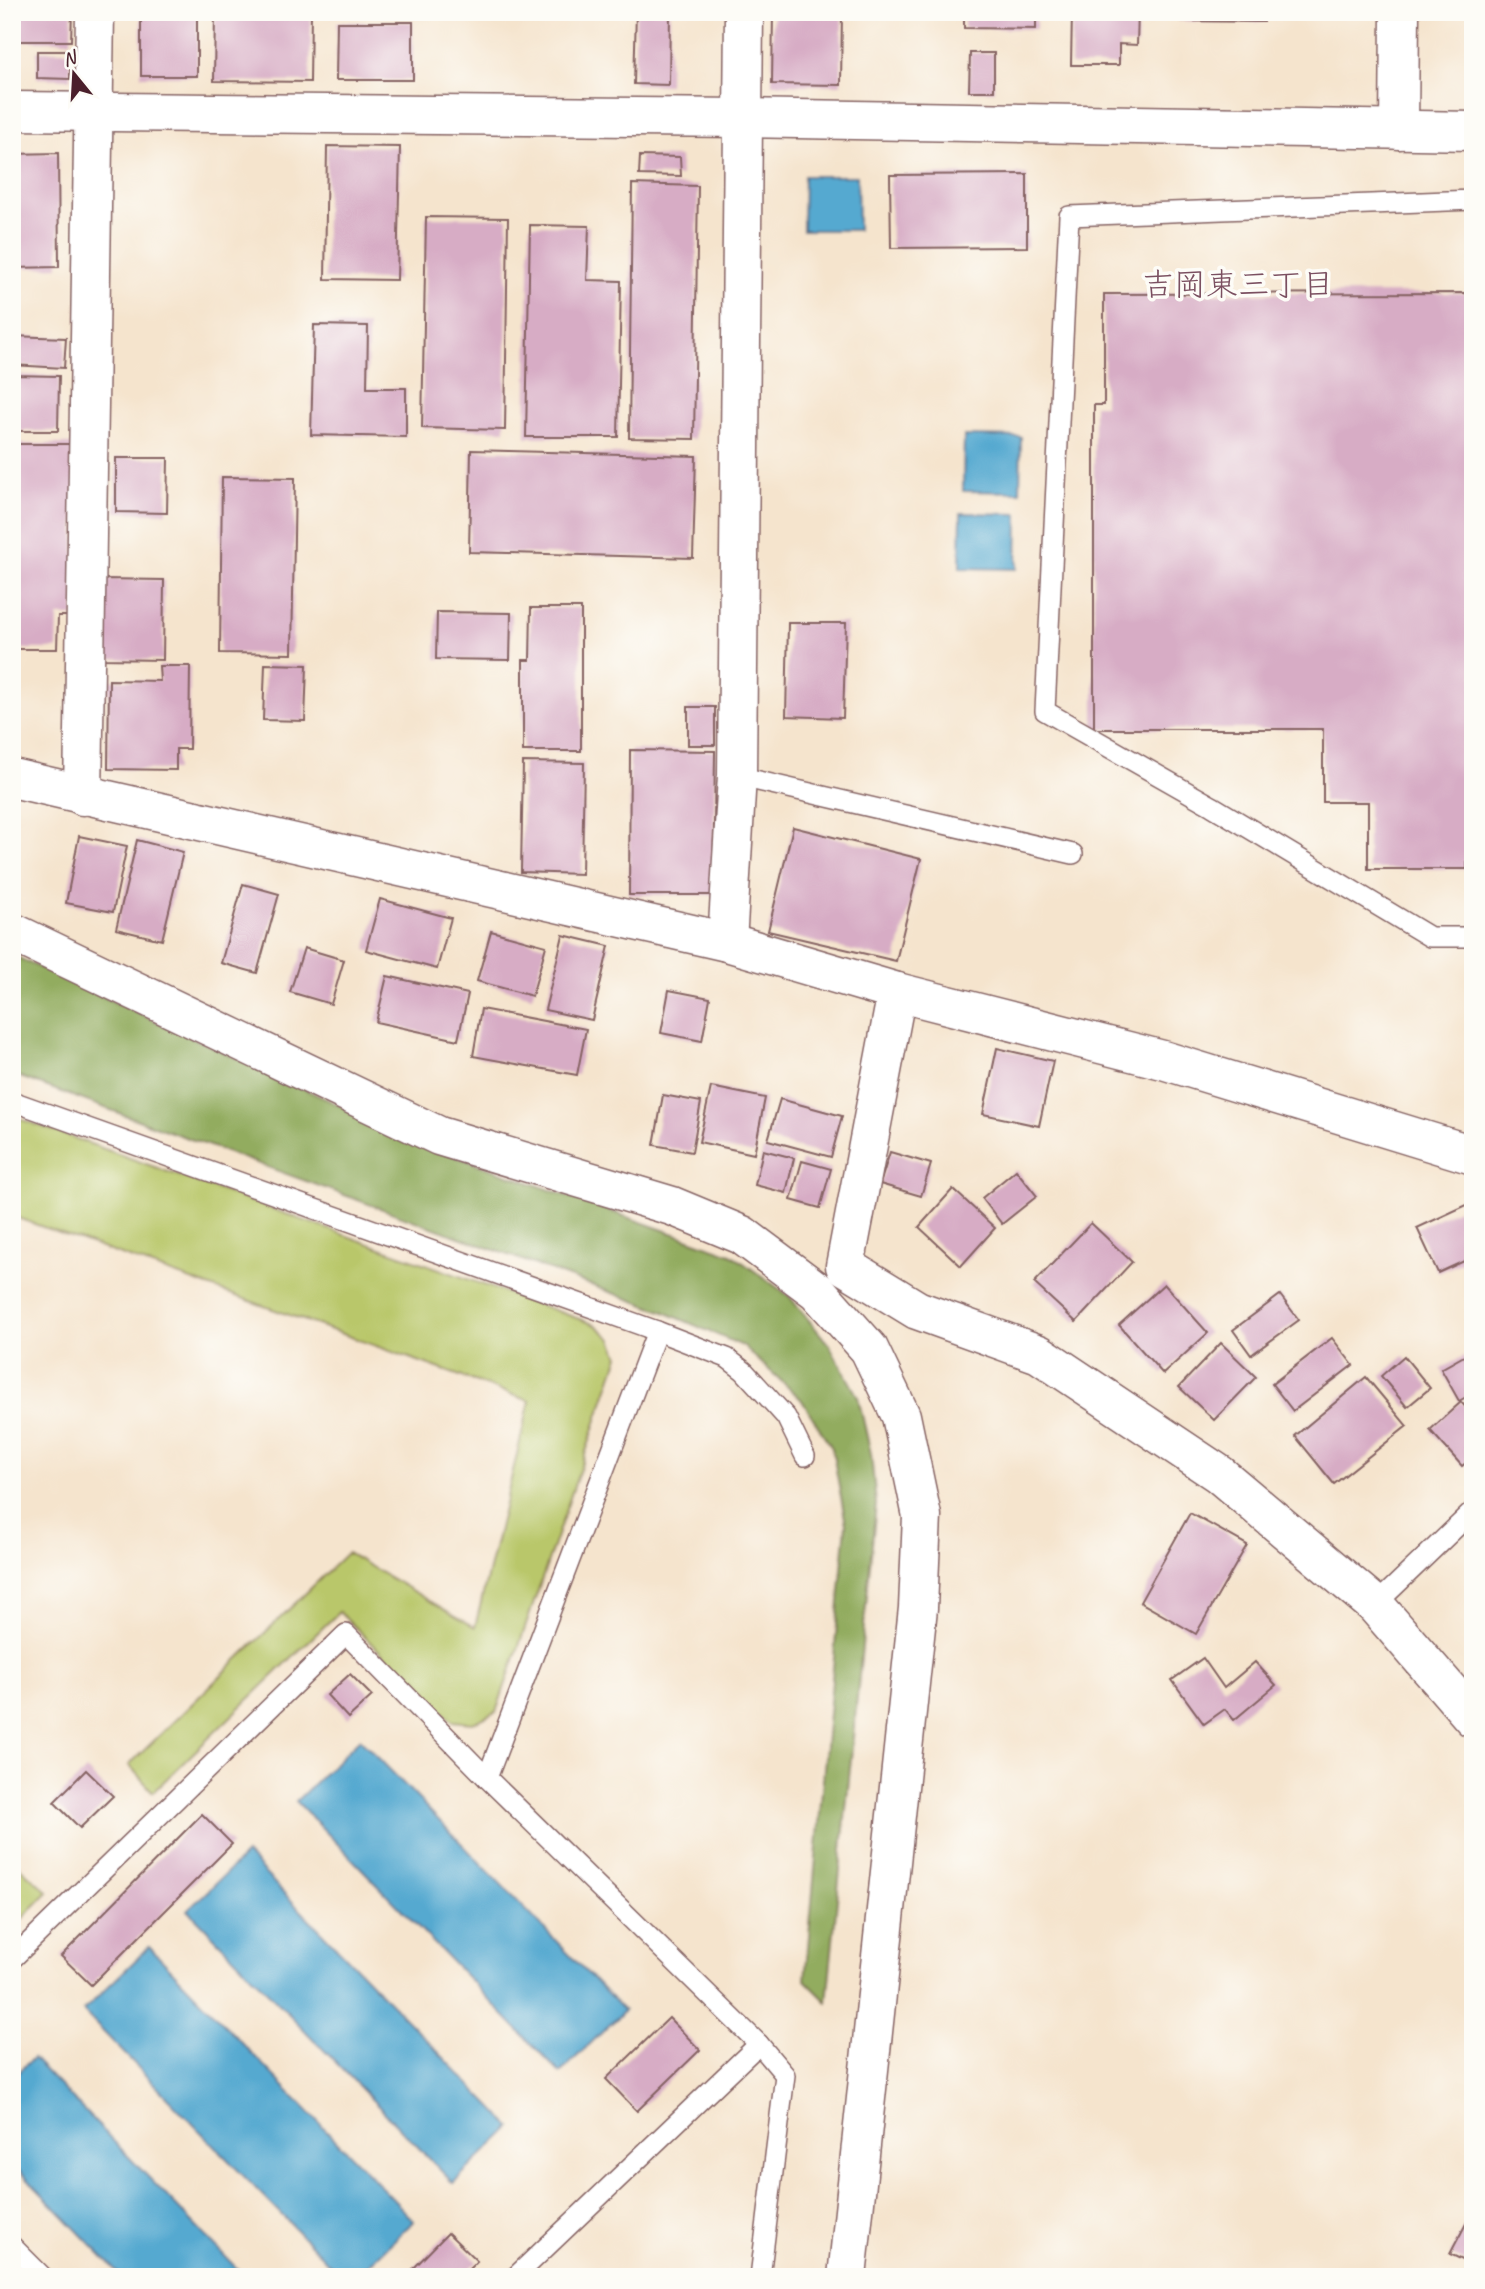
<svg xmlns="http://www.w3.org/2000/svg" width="1485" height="2289" font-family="Caveat,'Klee One',sans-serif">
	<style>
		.green { fill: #b9c76a; stroke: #82734a; stroke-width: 2 }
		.forest { fill: #92ac5e; stroke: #6e6644; stroke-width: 2 }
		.water { fill: #54a9d0; stroke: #4f647e; stroke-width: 2 }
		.building { fill: #d7acc5 }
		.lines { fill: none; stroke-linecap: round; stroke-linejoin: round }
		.service-casing { stroke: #866464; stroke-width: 22 }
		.minor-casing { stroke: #866464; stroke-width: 41 }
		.service { stroke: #fff; stroke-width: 19 }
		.minor { stroke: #fff; stroke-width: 38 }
		.labels { text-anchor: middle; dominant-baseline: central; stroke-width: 7; stroke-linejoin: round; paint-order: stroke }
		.neighbourhood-label { font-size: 32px; fill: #7b5061; stroke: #fdfcf7 }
	</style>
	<rect width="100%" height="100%" fill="#fdfcf7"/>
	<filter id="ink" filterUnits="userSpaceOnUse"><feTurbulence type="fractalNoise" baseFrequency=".0143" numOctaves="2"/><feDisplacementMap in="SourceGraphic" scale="14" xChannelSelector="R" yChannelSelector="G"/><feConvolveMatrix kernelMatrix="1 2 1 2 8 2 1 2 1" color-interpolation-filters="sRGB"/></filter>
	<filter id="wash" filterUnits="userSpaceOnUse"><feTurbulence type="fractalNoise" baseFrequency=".00686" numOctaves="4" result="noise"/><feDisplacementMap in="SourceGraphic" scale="28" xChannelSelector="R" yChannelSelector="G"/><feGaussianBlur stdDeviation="1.57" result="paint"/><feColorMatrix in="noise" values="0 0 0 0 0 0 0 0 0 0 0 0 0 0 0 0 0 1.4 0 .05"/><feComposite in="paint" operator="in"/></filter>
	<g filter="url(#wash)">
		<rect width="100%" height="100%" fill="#f5e4cd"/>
		<g class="green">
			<path d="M12 1116 596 1325 612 1339 619 1356 496 1712 473 1723 452 1721 339 1612 153 1792 129 1765 347 1553 475 1627 530 1401 12 1216Z"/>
			<path d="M12 1860 48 1892 12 1929Z"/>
		</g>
		<path class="forest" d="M12 955 435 1149 731 1254 789 1296 830 1346 858 1397 871 1454 876 1504 827 2002 805 1980 846 1524 832 1448 801 1399 743 1346 662 1311 12 1074Z"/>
		<g class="water">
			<path d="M804 176H857L858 230H803Z"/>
			<path d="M964 436 1021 437 1020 492 963 491Z"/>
			<path d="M961 513 1018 514 1017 569 960 568Z"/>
			<path d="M360 1739 624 2011 560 2073 296 1801Z"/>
			<path d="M246 1854 511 2127 453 2183 188 1910Z"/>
			<path d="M149 1947 414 2221 356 2277H342L83 2011Z"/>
			<path d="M33 2058 245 2277H122L12 2163V2078Z"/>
		</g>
		<g id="blocks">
			<g class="building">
				<path d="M12 12H72L71 41H12Z"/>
				<rect x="141" y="12" width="56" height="64"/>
				<path d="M215 12H311L310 82 214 81Z"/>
				<path d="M636 12H670L669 85 634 84Z"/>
				<path d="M773 12H842L841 85 772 84Z"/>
				<path d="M964 12H1036V29L964 28Z"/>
				<path d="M1072 12H1138L1137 45 1119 44V65H1071Z"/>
				<path d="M1178 12H1264V22L1178 21Z"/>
				<path d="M337 22H413V80H336Z"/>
				<path d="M37 51H70V79L37 78Z"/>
				<path d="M970 53H994V91H969Z"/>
				<path d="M327 146 400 147 397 280 325 279Z"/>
				<path d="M58 153 59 267 12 268V154Z"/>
				<path d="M640 156 680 157 681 176 639 175Z"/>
				<path d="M1027 174V247L891 248 890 175Z"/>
				<path d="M632 184 698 186 694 439 629 438Z"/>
				<path d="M426 217 508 218 505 430 422 428Z"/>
				<path d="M530 225 589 226 587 280 621 281 618 437H526Z"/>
				<path d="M1473 293V804H1467V869H1368V802H1323V729H1094V405H1104V294Z"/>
				<path d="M314 325 368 326 367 388H406V437L311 435Z"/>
				<path d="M12 336 66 338 64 368 12 365Z"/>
				<path d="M12 375 59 376 58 431H12Z"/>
				<path d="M12 444H75L74 616H58L57 649H12Z"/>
				<path d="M471 450 696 456 693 558 469 552Z"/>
				<path d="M116 458H168L167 513 116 512Z"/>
				<path d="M222 477 295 478 292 654 220 653Z"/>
				<path d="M103 579 164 580 163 660 102 659Z"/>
				<path d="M531 608H581V751H523V660H530Z"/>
				<path d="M437 612 511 613 510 660 436 659Z"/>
				<path d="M788 623H846L843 718 786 716Z"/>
				<path d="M265 664 307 665 305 721 263 720Z"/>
				<path d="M159 666H190L189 749H176V770L108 769 109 680 160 681Z"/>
				<rect x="688" y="707" width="27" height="38"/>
				<path d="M630 750 715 751 713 895H629Z"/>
				<path d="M523 762 584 763 582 874 521 872Z"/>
				<path d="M793 827 921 859 896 961 768 931Z"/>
				<path d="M79 836 127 846 113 912 66 903Z"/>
				<path d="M137 840 183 852 162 940 116 929Z"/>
				<path d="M243 884 279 894 257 973 221 963Z"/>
				<path d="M380 899 451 918 437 969 366 950Z"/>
				<path d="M491 931 546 946 532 996 477 981Z"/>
				<path d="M563 935 609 946 592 1020 545 1010Z"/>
				<path d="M304 948 344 960 331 1004 290 992Z"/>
				<path d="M387 976 468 994 458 1040 376 1022Z"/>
				<path d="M669 990 710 998 702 1041 661 1033Z"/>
				<path d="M481 1009 586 1029 577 1075 473 1056Z"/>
				<path d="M997 1048 1053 1061 1039 1126 983 1114Z"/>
				<path d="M711 1087 765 1098 754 1154 699 1142Z"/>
				<path d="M663 1095 701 1102 692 1152 654 1145Z"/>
				<path d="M780 1099 842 1116 831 1157 768 1140Z"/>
				<path d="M763 1150 794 1158 786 1193 755 1185Z"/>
				<path d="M890 1152 931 1164 921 1196 880 1184Z"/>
				<path d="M802 1161 831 1169 820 1208 791 1200Z"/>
				<path d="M1016 1170 1037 1196 1002 1224 982 1198Z"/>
				<path d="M953 1189 995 1228 961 1266 919 1227Z"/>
				<path d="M1471 1203 1473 1257 1438 1273 1417 1228Z"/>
				<path d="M1091 1223 1132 1262 1076 1322 1034 1283Z"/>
				<path d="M1164 1284 1208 1333 1163 1374 1119 1325Z"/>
				<path d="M1280 1295 1299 1320 1251 1355 1233 1330Z"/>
				<path d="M1332 1338 1353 1365 1293 1411 1272 1384Z"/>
				<path d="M1221 1343 1256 1377 1214 1420 1179 1387Z"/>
				<path d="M1404 1356 1430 1388 1407 1407 1381 1376Z"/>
				<path d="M1464 1356 1473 1372V1393L1459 1401 1441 1369Z"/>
				<path d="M1366 1377 1407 1426 1334 1484 1295 1436Z"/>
				<path d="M1461 1402 1473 1415V1457L1462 1466 1430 1430Z"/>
				<path d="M1190 1513 1247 1545 1196 1634 1140 1602Z"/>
				<path d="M1203 1658 1224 1688 1255 1662 1276 1685 1234 1720 1225 1709 1204 1724 1172 1680Z"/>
				<path d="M350 1674 372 1696 348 1718 327 1695Z"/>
				<path d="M86 1770 113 1796 80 1828 54 1802Z"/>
				<path d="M202 1814 232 1844 91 1985 61 1956Z"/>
				<path d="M669 2018 700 2050 637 2111 606 2079Z"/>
				<path d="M1469 2218 1473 2219V2265L1450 2254Z"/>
				<path d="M448 2233 477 2261 461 2277H405Z"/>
			</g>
		</g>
	</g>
	<g filter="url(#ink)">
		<use href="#blocks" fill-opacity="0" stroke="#866464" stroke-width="2"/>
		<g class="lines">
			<g class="service-casing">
				<g id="service">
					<path d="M1473 200 1069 216 1045 711 1212 806 1430 937H1473"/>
					<path d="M737 776 1073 854"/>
					<path d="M12 1101 657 1331 727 1358 744 1371 786 1417 805 1456"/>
					<path d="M1375 1605 1473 1511"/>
					<path d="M487 1778 657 1331"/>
					<path d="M12 1959 346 1634 487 1778 759 2044 515 2277"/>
					<path d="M759 2044 785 2075 760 2277"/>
					<path d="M12 2246 43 2277"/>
				</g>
			</g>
			<g class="minor-casing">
				<g id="minor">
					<path d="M12 111 744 118 1473 131"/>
					<path d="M1399 130 1400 12"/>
					<path d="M12 778 727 942 897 992 1163 1060 1473 1155"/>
					<path d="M83 796 95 12"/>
					<path d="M12 932 439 1136 672 1206 742 1235 817 1291 869 1349 901 1416 922 1516 918 1608 847 2277"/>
					<path d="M727 942 737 776 744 12"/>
					<path d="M897 992 845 1266 917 1310 1039 1354 1219 1474 1375 1605 1473 1718"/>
				</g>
			</g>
			<use href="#service" class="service"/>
			<use href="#minor" class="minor"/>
		</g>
	</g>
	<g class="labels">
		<g class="neighbourhood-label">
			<text x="1238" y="284">吉岡東三丁目</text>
		</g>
	</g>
	<rect width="1485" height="2289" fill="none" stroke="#fdfcf7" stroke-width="42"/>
	<g transform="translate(74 74) rotate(342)" stroke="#fdfcf7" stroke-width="5" paint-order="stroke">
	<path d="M0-5L12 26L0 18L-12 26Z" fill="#4a1f2b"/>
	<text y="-10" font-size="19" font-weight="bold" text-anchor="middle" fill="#4a1f2b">N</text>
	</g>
</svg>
